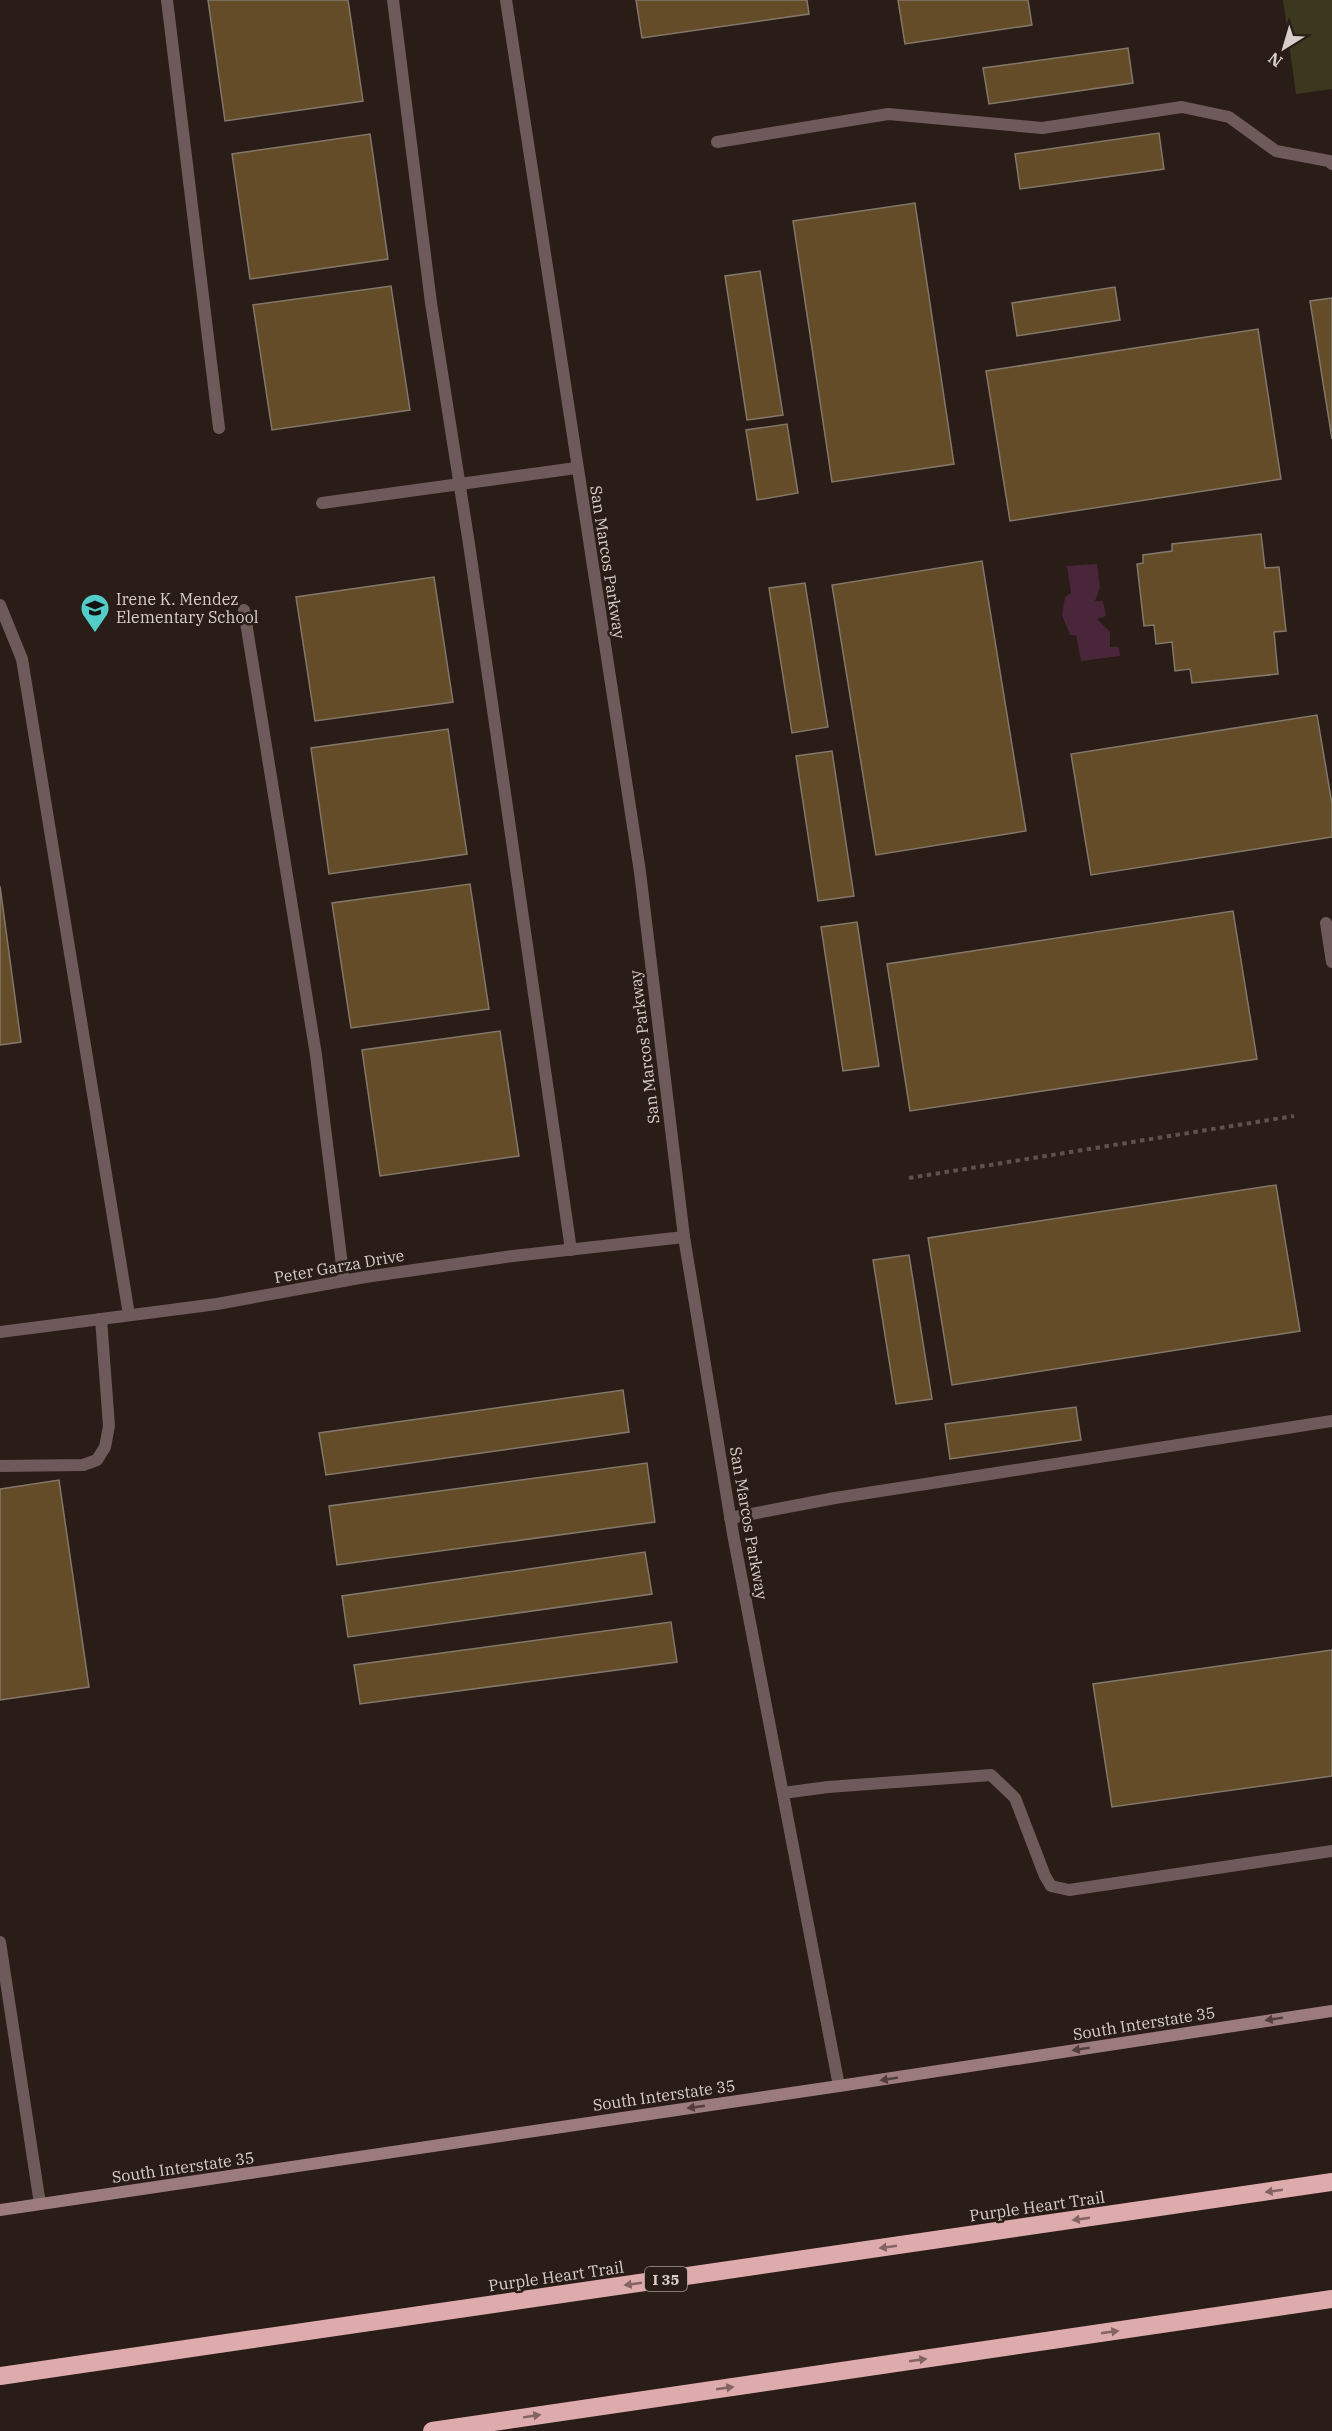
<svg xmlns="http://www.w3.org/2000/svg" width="1332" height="2431" font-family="'IBM Plex Serif',serif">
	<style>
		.green { fill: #3b381f }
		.water { fill: #4a263a }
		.building { fill: #654c29; stroke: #82786a; stroke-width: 1.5 }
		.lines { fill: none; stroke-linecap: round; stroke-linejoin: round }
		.path { stroke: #5e524c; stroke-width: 4; stroke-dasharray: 4.5 4.5; stroke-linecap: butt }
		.service { stroke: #6e5a5b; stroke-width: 12 }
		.minor { stroke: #6e5a5b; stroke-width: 12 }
		.secondary { stroke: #9b7b7c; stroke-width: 12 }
		.motorway { stroke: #deabad; stroke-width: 18 }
		.oneway { fill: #523d3a }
		.oneway2 { fill: #846462 }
		.labels { text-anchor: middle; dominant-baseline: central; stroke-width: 5; stroke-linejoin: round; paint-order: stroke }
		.shield { fill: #2a1c16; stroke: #a49994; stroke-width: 1.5 }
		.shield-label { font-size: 15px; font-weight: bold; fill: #d8cfca }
		.street-label { font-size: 16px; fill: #d8cfca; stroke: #2a1c16 }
		.poi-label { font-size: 16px; fill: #d8cfca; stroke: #2a1c16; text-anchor: start }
	</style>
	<rect width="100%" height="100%" fill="#2a1c16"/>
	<path class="green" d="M1283 0H1332V89L1296 94Z"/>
	<path class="water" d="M1097 564 1100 588 1095 601H1103L1106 616 1097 619 1110 632V647H1119L1120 656 1081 661 1076 635H1070L1062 615 1065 597 1071 593 1067 566Z"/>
	<g class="building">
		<path d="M208 0H348L363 101 225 121Z"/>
		<path d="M636 0H807L809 14 642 38Z"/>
		<path d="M898 0H1028L1032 25 905 44Z"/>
		<path d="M1128 48 1133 83 989 104 983 68Z"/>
		<path d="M1159 133 1164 169 1020 189 1015 154Z"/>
		<path d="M370 134 388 259 250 279 232 154Z"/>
		<path d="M915 203 954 464 832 482 793 221Z"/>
		<path d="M760 271 783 415 747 420 725 276Z"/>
		<path d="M391 286 410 410 272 430 253 305Z"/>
		<path d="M1115 287 1120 320 1017 336 1012 303Z"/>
		<path d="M1332 298V439L1310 301Z"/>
		<path d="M1258 329 1281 479 1010 521 986 371Z"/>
		<path d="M787 424 798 493 757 500 746 430Z"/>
		<path d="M1261 534 1265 568 1279 567 1286 631 1274 632 1278 674 1192 683 1190 669 1175 671 1172 642 1156 644 1154 625 1144 626 1137 564 1143 563V555L1172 551V544Z"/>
		<path d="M982 561 1026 831 876 855 832 585Z"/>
		<path d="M434 577 453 702 315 721 296 597Z"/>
		<path d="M805 583 828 727 792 733 769 588Z"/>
		<path d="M1317 715 1332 804V837L1091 875 1071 754Z"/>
		<path d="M448 729 467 854 329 874 311 748Z"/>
		<path d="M832 751 854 896 818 901 796 756Z"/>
		<path d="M470 884 489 1009 351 1028 332 903Z"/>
		<path d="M0 886 21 1042 0 1045Z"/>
		<path d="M1233 911 1257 1059 910 1111 887 964Z"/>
		<path d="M857 922 879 1066 843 1071 821 927Z"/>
		<path d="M500 1031 519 1156 380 1176 362 1050Z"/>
		<path d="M1276 1185 1300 1331 952 1385 928 1238Z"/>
		<path d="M909 1255 932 1399 896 1404 873 1260Z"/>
		<path d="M623 1390 629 1432 326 1475 319 1433Z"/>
		<path d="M1076 1407 1081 1440 950 1459 945 1424Z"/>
		<path d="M647 1463 655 1522 337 1565 329 1506Z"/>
		<path d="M59 1480 89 1687 0 1700V1489Z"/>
		<path d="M645 1552 652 1594 348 1637 342 1596Z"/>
		<path d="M671 1622 677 1662 360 1704 354 1665Z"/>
		<path d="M1332 1650V1776L1112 1807 1093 1684Z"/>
	</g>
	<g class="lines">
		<path class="path" d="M909 1178 1294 1116"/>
		<g class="service">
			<path d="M167 0 219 428"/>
			<path d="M393 0 431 303 469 544 571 1250"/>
			<path d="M717 142 888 114 1042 128 1182 107 1229 117 1276 151 1329 161 1332 164"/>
			<path d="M322 503 576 468"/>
			<path d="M0 605 22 659 129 1315"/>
			<path d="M244 610 316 1055 344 1281"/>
			<path d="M1326 923 1332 962"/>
			<path d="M0 1466 83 1465 97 1460 105 1447 109 1426 101 1319"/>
			<path d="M730 1518 835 1498 1332 1421"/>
			<path d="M783 1793 828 1787 991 1775 1015 1798 1045 1876 1051 1886 1069 1890 1332 1851"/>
			<path d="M0 1942 40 2204"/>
		</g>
		<g class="minor">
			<path d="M506 0 640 872 684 1237 733 1534 839 2086"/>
			<path d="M0 1332 217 1304 365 1277 513 1256 684 1237"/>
		</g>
		<path class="secondary" d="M0 2210 839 2086 1332 2011"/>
		<g class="motorway">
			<path d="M0 2376 1332 2182"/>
			<path d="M432 2431 1332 2299"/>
		</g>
	</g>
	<defs><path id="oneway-solid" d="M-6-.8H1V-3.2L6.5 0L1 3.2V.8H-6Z" transform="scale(1.5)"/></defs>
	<g class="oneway">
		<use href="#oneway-solid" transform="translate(1274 2019) rotate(171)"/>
		<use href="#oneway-solid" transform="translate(1081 2049) rotate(171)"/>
		<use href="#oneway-solid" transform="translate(889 2079) rotate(171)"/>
		<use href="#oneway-solid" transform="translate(696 2107) rotate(172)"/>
	</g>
	<g class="oneway2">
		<use href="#oneway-solid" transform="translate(1274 2191) rotate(172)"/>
		<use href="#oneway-solid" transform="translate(1081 2219) rotate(172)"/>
		<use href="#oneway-solid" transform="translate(888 2247) rotate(172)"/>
		<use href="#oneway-solid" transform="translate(633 2284) rotate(172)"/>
		<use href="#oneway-solid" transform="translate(1110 2332) rotate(-8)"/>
		<use href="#oneway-solid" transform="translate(918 2360) rotate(-8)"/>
		<use href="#oneway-solid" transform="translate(725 2388) rotate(-8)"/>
		<use href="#oneway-solid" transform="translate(532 2416) rotate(-9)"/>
	</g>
	<defs>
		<g id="school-pin" transform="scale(1.5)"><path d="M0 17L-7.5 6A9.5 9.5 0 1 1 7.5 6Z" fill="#53cdc9" stroke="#2a1c16"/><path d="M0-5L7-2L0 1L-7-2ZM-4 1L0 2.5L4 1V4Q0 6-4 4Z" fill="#111"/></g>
	</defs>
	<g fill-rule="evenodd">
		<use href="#school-pin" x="95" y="608"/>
	</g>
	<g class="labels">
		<rect class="shield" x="645" y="2267" width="42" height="24" rx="4.5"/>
		<g class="shield-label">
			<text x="666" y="2279">I 35</text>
		</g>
		<g class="street-label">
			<text transform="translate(608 562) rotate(81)">San Marcos Parkway</text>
			<text transform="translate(644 1047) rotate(-97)">San Marcos Parkway</text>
			<text transform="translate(339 1266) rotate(-10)">Peter Garza Drive</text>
			<text transform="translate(749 1523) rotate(80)">San Marcos Parkway</text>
			<text transform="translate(1144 2023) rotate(-9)">South Interstate 35</text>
			<text transform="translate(664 2095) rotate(-8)">South Interstate 35</text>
			<text transform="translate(183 2167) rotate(-8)">South Interstate 35</text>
			<text transform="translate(1037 2206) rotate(-8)">Purple Heart Trail</text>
			<text transform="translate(556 2276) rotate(-8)">Purple Heart Trail</text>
		</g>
		<g class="poi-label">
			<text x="116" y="599">Irene K. Mendez<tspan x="116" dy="18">Elementary School</tspan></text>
		</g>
	</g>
	<g transform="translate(1284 48) rotate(217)" stroke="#2a1c16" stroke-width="4.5" paint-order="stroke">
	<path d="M0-4.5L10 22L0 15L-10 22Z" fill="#d8cfca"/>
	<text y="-9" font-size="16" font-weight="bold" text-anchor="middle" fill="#d8cfca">N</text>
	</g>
</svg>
